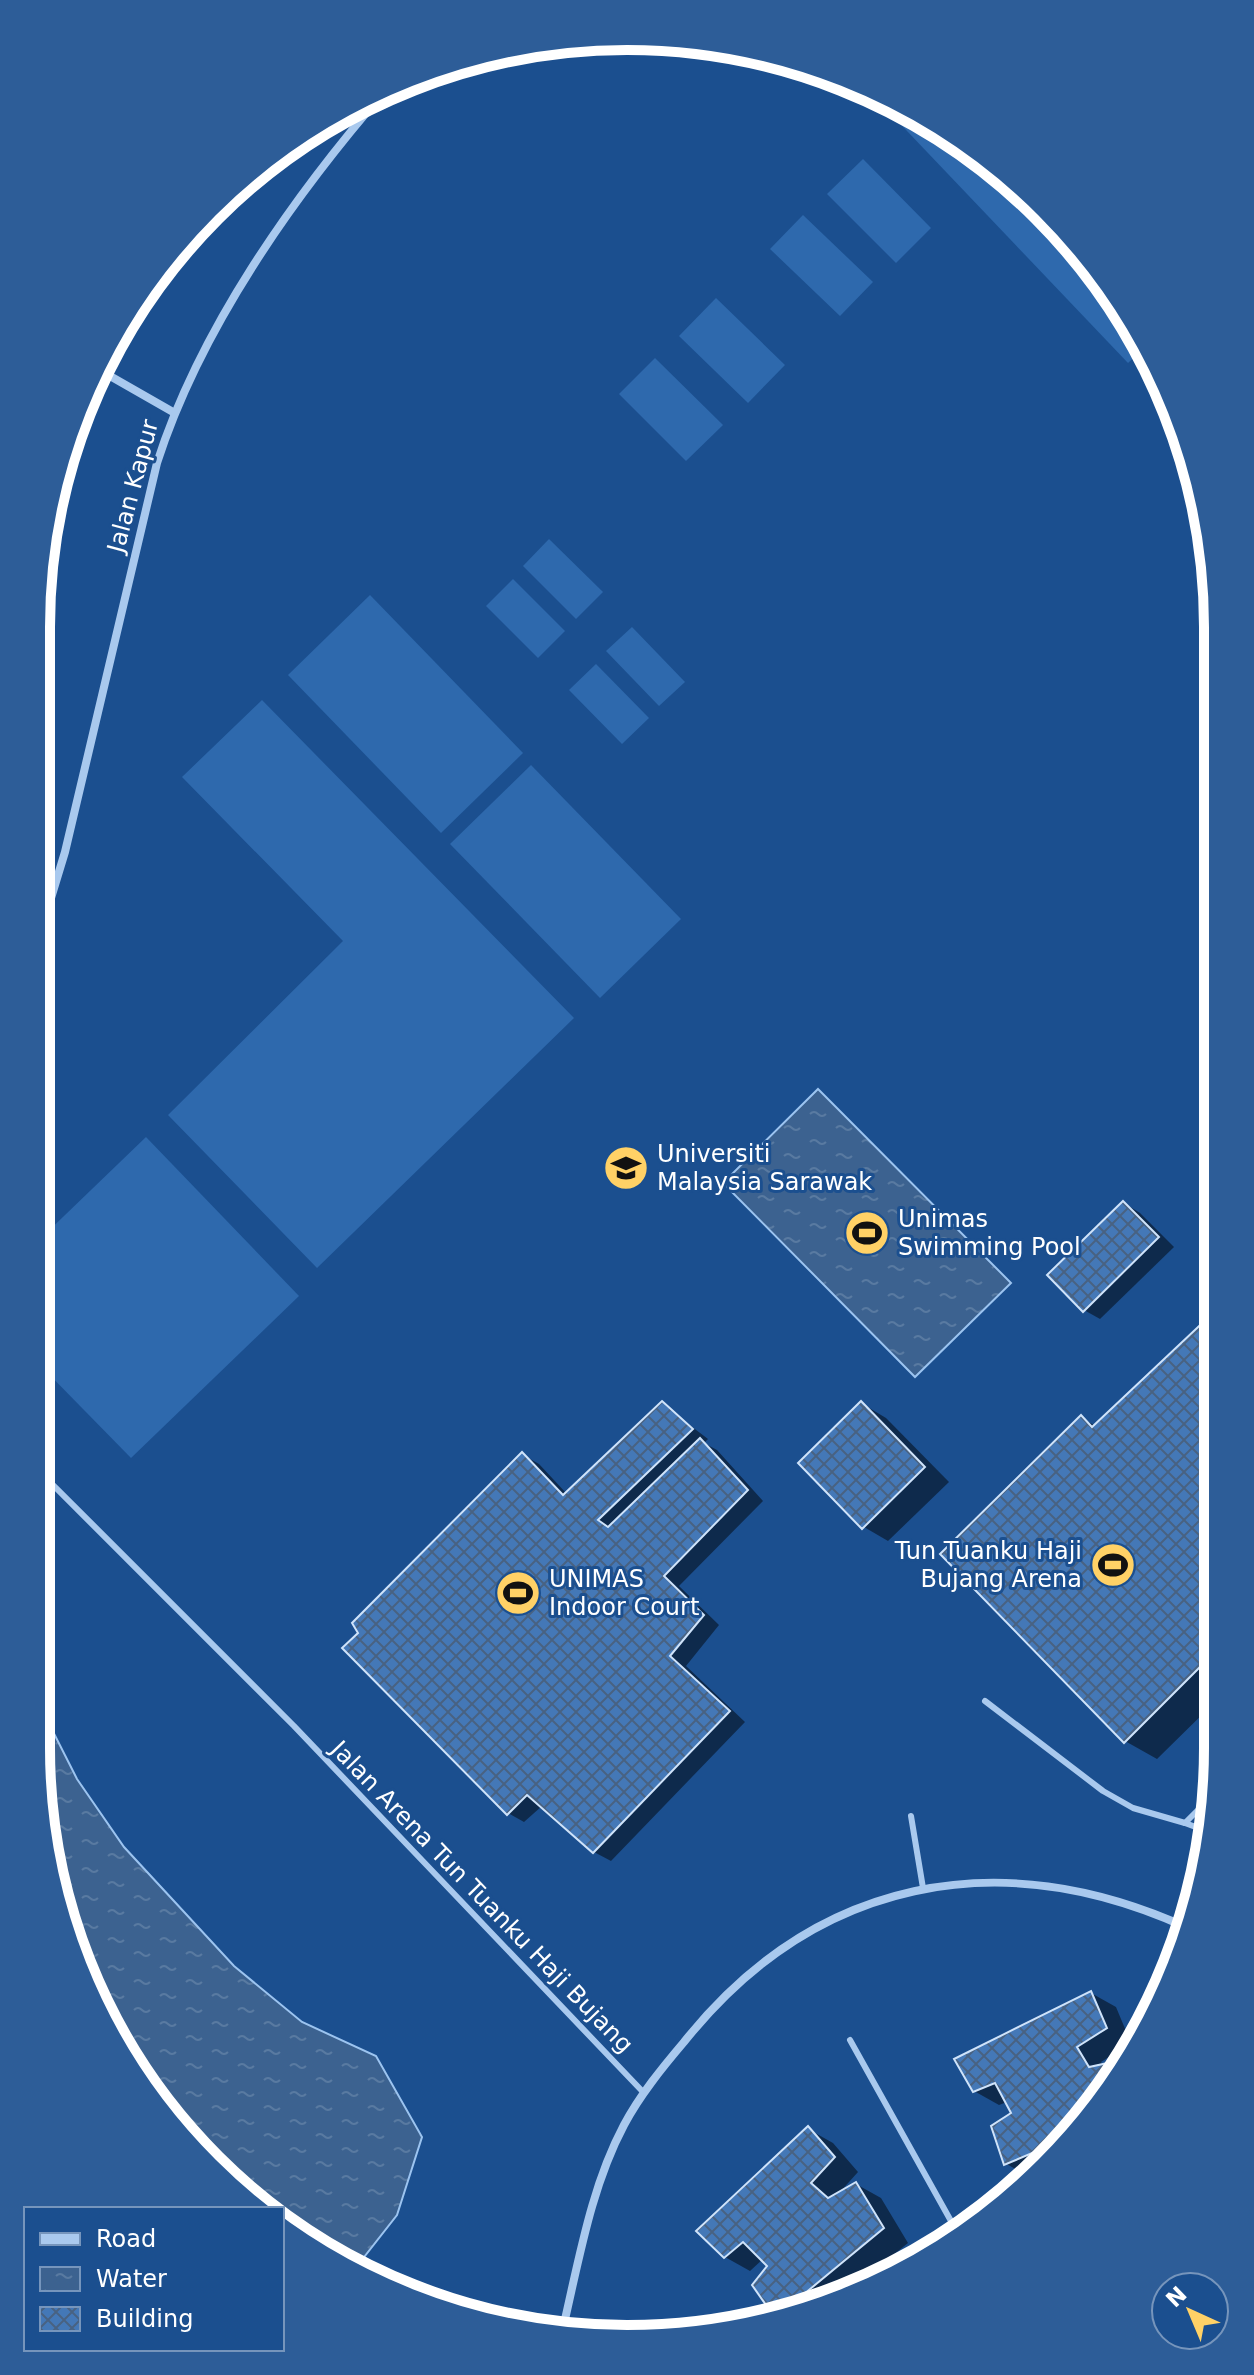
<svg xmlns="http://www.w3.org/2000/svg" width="1254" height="2375" font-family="'DejaVu Sans',sans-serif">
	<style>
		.garden { fill: #2e69ad }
		.water { fill: url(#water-ripples); stroke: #9cc4f0; stroke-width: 2 }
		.shadow { fill: #0007 }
		.building { fill: url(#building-cross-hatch); stroke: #cfe3fa; stroke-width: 2 }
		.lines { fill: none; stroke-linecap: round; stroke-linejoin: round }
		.lane { stroke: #a9c9ee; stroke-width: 6 }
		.street { stroke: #a9c9ee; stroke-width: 8 }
		.labels { text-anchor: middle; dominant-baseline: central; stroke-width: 6; stroke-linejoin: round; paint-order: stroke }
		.street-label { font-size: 24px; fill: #fff; stroke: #1b4f8f }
		.poi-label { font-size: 24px; fill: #fff; stroke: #1b4f8f; text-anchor: start }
		.rim { fill: none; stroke: #fff; stroke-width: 10 }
	</style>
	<defs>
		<pattern id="water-ripples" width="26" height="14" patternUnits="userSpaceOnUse" patternTransform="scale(2)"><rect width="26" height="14" fill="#3c6290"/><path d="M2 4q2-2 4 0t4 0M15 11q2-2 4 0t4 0" fill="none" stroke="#597aa1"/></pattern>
		<pattern id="building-cross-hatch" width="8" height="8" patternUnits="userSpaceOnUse" patternTransform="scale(2)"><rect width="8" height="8" fill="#4478b7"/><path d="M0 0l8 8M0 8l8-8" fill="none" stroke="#486282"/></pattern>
	</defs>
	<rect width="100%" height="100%" fill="#1b4f8f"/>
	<g class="garden">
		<path d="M867 89 889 97 1016 182 1096 268 1143 349 1128 363Z"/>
		<path d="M863 159 931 228 896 263 827 194Z"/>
		<path d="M803 215 873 282 840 316 770 249Z"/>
		<path d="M716 298 785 365 748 403 679 336Z"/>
		<path d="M655 358 723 425 686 461 619 394Z"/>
		<path d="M549 539 603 592 576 619 523 566Z"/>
		<path d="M513 579 565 631 538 658 486 606Z"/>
		<path d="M370 595 523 753 441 833 288 675Z"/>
		<path d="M632 627 685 682 659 706 606 651Z"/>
		<path d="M596 664 649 718 622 744 569 690Z"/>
		<path d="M262 700 574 1018 317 1268 168 1115 343 941 182 777Z"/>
		<path d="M531 765 681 919 600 998 450 844Z"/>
		<path d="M146 1137 299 1296 131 1458 36 1361 37 1242Z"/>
	</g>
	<g class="water">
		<path d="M818 1089 1011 1283 915 1377 723 1183Z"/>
		<path d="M36 1698 77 1779 124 1847 234 1966 302 2022 376 2056 422 2137 397 2215 357 2266 299 2240 282 2224V2209H266L158 2108 68 1938 36 1748Z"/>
	</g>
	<g class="shadow">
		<path d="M1124 1203 1140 1213 1174 1247 1100 1319 1084 1310Z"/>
		<path d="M1215 1313 1216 1701 1157 1759 1125 1741 1081 1418 1096 1426Z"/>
		<path d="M861 1403 886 1418 949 1482 888 1541 864 1527Z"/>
		<path d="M662 1404 708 1439 704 1443 717 1450 763 1501 679 1586 719 1625 686 1666 745 1722 611 1861 594 1852 542 1806 524 1822 508 1813 523 1455 539 1464 567 1494Z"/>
		<path d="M1091 1993 1116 2007 1131 2043 1101 2062 1103 2065 1120 2061 1045 2166 1029 2177 1005 2163 1014 2113 1007 2102 999 2105 974 2091Z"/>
		<path d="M808 2129 833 2143 858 2172 840 2192 856 2184 881 2198 908 2243 845 2294 781 2318 777 2316 770 2266 763 2259 750 2271 725 2257Z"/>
	</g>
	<g class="building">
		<path d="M1123 1201 1159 1237 1083 1312 1047 1275Z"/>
		<path d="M1215 1311 1216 1651 1124 1743 940 1554 1081 1415 1092 1427Z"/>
		<path d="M662 1401 693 1429 598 1520 608 1527 700 1438 748 1490 664 1576 704 1615 670 1656 730 1711 593 1853 527 1795 507 1815 342 1648 358 1633 352 1623 522 1452 563 1495Z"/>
		<path d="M861 1401 925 1467 862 1529 798 1463Z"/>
		<path d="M1091 1991 1107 2028 1077 2047 1089 2067 1121 2060 1063 2140 1004 2165 991 2126 1011 2113 995 2083 973 2092 954 2059Z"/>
		<path d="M808 2126 835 2157 811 2183 828 2198 856 2182 884 2228 775 2318 752 2285 767 2266 743 2242 724 2258 696 2231Z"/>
	</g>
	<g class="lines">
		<g class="lane">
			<path d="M36 1468 294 1726 644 2093"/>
			<path d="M985 1701 1103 1791 1133 1808 1185 1823 1216 1792"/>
			<path d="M911 1816 923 1888"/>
			<path d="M1185 1823 1209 1832"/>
			<path d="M850 2040 956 2230"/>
		</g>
		<g class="street">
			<path d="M96 368 173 412"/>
			<path d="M37 944 65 852 157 463C200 329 293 197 385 91"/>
			<path d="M563 2328C579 2260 591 2187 624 2125 640 2095 662 2068 684 2042 815 1878 999 1842 1188 1928"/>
		</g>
	</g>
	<defs>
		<g id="university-disc" transform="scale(2.3)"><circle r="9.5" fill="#ffd166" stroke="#1b4f8f"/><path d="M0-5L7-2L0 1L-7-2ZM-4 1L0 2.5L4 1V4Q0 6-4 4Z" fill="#111"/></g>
		<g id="stadium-disc" transform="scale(2.3)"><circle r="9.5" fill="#ffd166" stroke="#1b4f8f"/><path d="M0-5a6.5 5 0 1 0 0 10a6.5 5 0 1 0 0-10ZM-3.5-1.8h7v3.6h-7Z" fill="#111"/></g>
	</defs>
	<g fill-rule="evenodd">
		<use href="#university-disc" x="626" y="1168"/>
		<use href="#stadium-disc" x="867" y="1233"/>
		<use href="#stadium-disc" x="1113" y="1565"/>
		<use href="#stadium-disc" x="518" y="1593"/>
	</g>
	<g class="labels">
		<g class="street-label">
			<text transform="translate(133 486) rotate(-75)">Jalan Kapur</text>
			<text transform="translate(482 1897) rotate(46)">Jalan Arena Tun Tuanku Haji Bujang</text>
		</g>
		<g class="poi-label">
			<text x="657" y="1154">Universiti<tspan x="657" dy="28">Malaysia Sarawak</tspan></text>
			<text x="898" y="1219">Unimas<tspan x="898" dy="28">Swimming Pool</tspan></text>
			<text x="1082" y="1551" text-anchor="end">Tun Tuanku Haji<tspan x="1082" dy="28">Bujang Arena</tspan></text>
			<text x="549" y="1579">UNIMAS<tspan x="549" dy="28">Indoor Court</tspan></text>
		</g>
	</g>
	<path d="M0 0H1254V2375H0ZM627 50H627A577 577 0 0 1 1204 627V1748A577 577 0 0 1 627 2325H627A577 577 0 0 1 50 1748V627A577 577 0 0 1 627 50Z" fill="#2d5d98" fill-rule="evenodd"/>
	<path class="rim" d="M627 50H627A577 577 0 0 1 1204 627V1748A577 577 0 0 1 627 2325H627A577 577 0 0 1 50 1748V627A577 577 0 0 1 627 50Z"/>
	<rect x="24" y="2207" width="260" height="144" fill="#1b4f8f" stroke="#7695bc" stroke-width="2"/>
	<rect x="40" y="2233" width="40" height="12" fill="#a9c9ee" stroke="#7695bc" stroke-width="2"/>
	<text x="96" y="2247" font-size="24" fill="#ffffff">Road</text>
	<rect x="40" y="2267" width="40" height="24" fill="url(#water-ripples)" stroke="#7695bc" stroke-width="2"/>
	<text x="96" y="2287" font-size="24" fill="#ffffff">Water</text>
	<rect x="40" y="2307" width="40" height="24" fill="url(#building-cross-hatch)" stroke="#7695bc" stroke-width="2"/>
	<text x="96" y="2327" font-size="24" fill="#ffffff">Building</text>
	<g transform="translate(1190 2311) rotate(316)"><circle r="38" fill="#1b4f8f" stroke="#7695bc" stroke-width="2"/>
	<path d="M0-6L14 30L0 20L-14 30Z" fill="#ffd166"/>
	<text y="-12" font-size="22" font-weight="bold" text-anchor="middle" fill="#ffffff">N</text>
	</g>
</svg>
